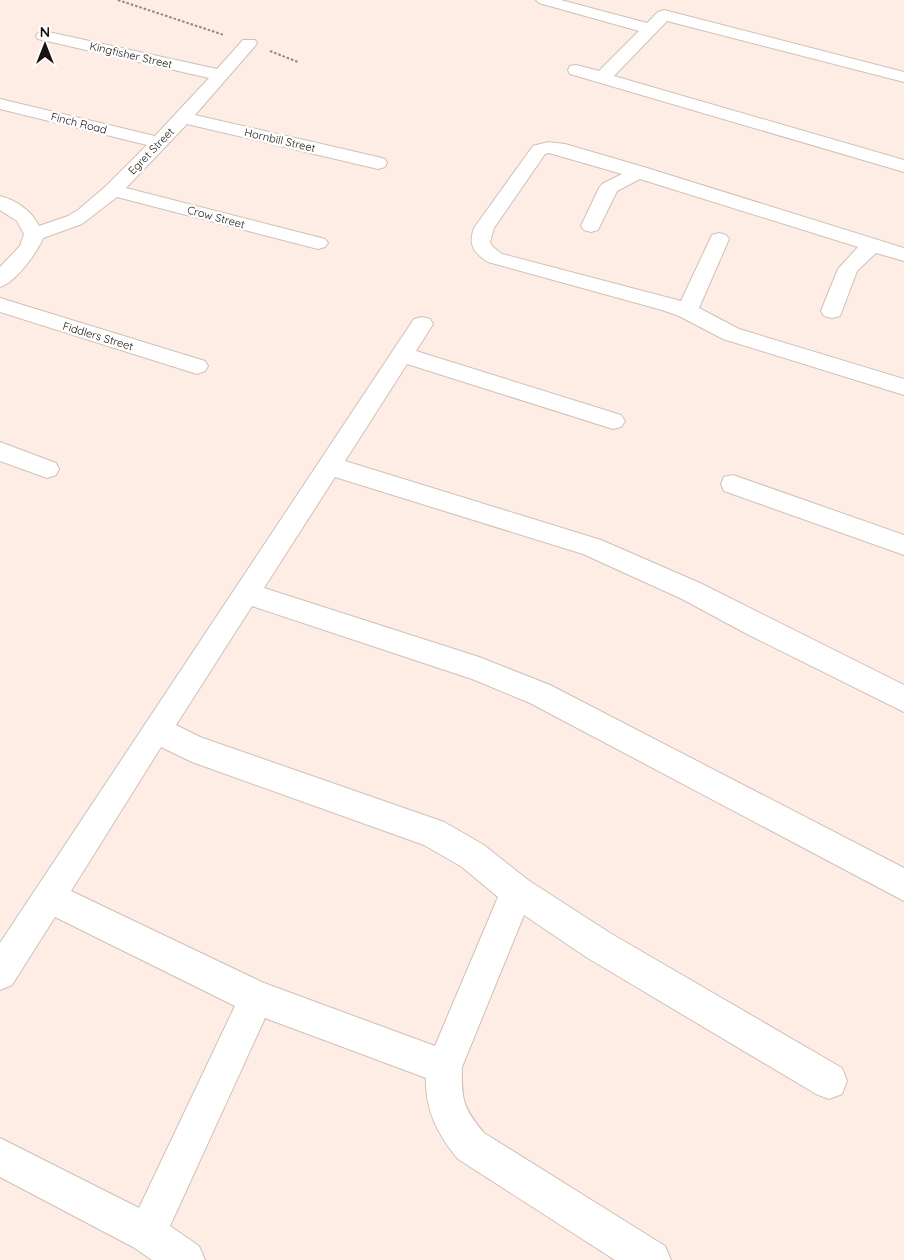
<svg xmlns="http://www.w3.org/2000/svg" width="904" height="1260" font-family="Quicksand,sans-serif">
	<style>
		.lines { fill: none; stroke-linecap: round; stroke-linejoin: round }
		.minor-casing { stroke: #cfc0b8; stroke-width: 2 }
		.path { stroke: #908580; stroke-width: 2; stroke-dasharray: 2.5 2; stroke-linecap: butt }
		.minor { fill: #fff; fill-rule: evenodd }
		.labels { text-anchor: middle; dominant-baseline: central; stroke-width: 5; stroke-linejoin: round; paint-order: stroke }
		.far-street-label { font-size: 11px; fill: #191311; stroke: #fefefe }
	</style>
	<rect width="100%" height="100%" fill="#fdede5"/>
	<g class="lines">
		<g class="minor-casing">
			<g id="minor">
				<path d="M536 0H561L647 23 658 12 664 10 904 72V82L667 21 614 76 904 160V172L570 74 568 70 570 66 576 65 599 71 639 31 539 3Z"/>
				<path d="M44 31 217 69 243 40H255L257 43 255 46 195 115 378 157 385 159 387 163 385 167 378 169 187 124 126 188 325 239 328 243 325 247 318 249 117 197 82 224 43 238C37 253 15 283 0 287V267L20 246 24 234 17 221 0 210V196C16 200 32 211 39 226L68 216 78 210 106 186 147 145 0 109V99L155 136 209 78 38 39 36 36 38 33Z"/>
				<path d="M548 142 565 144 647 168 904 248V261L876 253 857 271 840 316 832 318 824 316 821 311 838 269 858 247 640 179 617 191 598 230 591 232 584 230 581 226 599 188 602 184 622 174 549 153 545 154 494 228 490 242 493 247 502 254 681 301 712 235 719 233 726 235 729 239 699 308 739 329 904 379V395L723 339 679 316 662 310 488 262C474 253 468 245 474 228L533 146Z"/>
				<path d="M0 298 205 361 208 366 205 371 197 374 0 312Z"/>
				<path d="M422 317 430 319 433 324 416 351 621 415 625 421 621 427 613 429 407 364 345 461 601 540 700 583 904 685V712L747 634 682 599 583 554 335 477 264 588 479 657 550 685 904 868V901L530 703 472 679 252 606 176 725 200 737 444 822 484 845 528 880 610 933 842 1068 847 1081 842 1094 829 1099 816 1094 586 957 524 915 462 1067C461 1099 463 1108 484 1133L665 1246 671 1260H615L458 1159C438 1135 425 1110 426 1078L265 1018 170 1226 199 1246 205 1260H152L133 1247 0 1177V1138L139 1208 235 1006 55 917 12 985 0 990V943L394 349 414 319ZM161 747 192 762 424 845 462 867 498 897 435 1046 264 983 71 891Z"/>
				<path d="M0 442 56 463 59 469 56 475 47 478 0 461Z"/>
				<path d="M733 475 904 535V555L724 491 721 484 724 477Z"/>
			</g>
		</g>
		<g class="path">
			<path d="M118 0 224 35"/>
			<path d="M270 51 298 62"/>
		</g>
		<use href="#minor" class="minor"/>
	</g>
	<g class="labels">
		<g class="far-street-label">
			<text transform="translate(131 55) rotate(13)">Kingfisher Street</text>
			<text transform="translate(79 123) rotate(14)">Finch Road</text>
			<text transform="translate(280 140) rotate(13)">Hornbill Street</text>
			<text transform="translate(151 151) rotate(-46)">Egret Street</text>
			<text transform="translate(216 217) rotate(15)">Crow Street</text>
			<text transform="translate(98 336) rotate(17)">Fiddlers Street</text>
		</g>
	</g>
	<g transform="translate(45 45)" stroke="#fefefe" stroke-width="4" paint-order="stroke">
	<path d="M0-4L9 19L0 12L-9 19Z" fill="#191311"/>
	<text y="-8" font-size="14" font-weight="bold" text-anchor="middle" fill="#191311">N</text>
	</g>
</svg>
